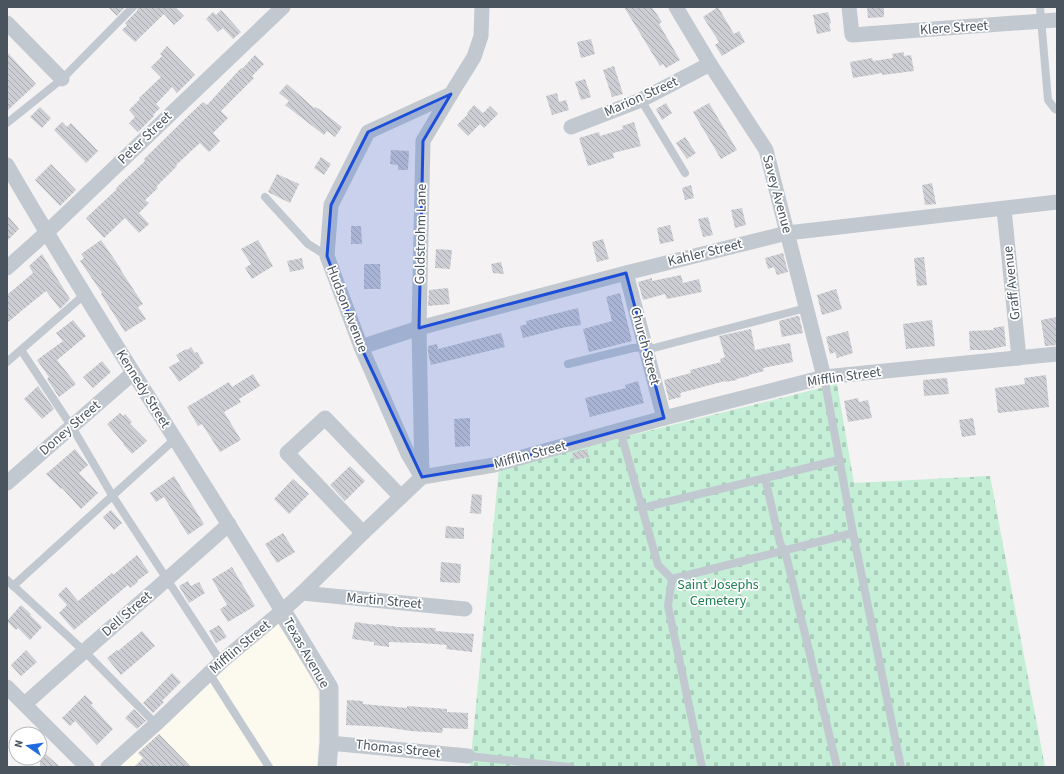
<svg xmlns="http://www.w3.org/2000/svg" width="1064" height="774" font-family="'Source Sans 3',sans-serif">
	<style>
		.commercial { fill: #fcf9ee }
		.cemetery { fill: url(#cemetery-stones) }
		.building { fill: url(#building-back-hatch) }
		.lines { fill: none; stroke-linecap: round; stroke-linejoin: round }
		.service { stroke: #c1c8d0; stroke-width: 8 }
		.minor { stroke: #c1c8d0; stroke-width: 15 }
		.tertiary { stroke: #c1c8d0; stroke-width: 19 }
		.marked { fill: #1d4ed8; fill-opacity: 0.2; stroke: #1d4ed8; stroke-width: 3; stroke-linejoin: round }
		.labels { text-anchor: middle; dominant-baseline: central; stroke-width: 3.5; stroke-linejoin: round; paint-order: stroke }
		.street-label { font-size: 14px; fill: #4a545f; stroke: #fff }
		.park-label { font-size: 14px; fill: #1c7f53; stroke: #fff }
	</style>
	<defs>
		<pattern id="cemetery-stones" width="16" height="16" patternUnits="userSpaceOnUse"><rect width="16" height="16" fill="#c4eed6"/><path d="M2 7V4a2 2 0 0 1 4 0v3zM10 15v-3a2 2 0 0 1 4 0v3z" fill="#aaceba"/></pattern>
		<pattern id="building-back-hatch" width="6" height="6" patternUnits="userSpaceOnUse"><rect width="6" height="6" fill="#ccced4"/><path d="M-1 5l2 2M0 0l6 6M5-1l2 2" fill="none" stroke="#a8aaaf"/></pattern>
	</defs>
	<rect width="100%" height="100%" fill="#f4f2f2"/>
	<path class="commercial" d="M276 621 302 660 316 687 320 705 317 767H119Z"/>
	<path class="cemetery" d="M837 384 854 483 990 476 1045 767H470L499 468Z"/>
	<g class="building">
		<path d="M108 7H125L117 16Z"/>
		<path d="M138 7H175L184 16 174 25 164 14 135 42 122 30 127 25 125 23 137 11Z"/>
		<path d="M624 7H652L662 22 659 24 680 60 666 68 663 64 660 66Z"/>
		<path d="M718 7 734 34 739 31 745 42 722 56 715 45 719 42 703 17Z"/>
		<path d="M867 7H884V17L868 18Z"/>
		<path d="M221 10 241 32 233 39 223 28 218 32 206 19 213 12 216 15Z"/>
		<path d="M828 12 831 23 829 24 831 31 817 34 813 15Z"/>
		<path d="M591 39 595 54 581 58 577 42Z"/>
		<path d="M167 46 195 75 177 93 172 87 156 104 160 108 153 115 154 116 138 132 129 123 135 117 129 110 140 99 139 98 161 77 151 67 162 56 160 54Z"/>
		<path d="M7 52 36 84 7 111Z"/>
		<path d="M904 52V56L911 55 914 71 882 75V73L853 78 850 62 872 58 873 61 893 58 892 54Z"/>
		<path d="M255 55 264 64 252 76 254 78 221 111 228 118 213 133 220 141 209 152 200 143 176 165 177 166 156 187 158 188 145 200 149 203 139 213 149 224 139 233 125 218 104 238 86 218 117 189 116 188 145 161 144 159 189 115 203 102 207 105 241 68 242 69Z"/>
		<path d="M614 66 623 94 612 97 603 70Z"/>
		<path d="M585 79 591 97 581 100 575 82Z"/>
		<path d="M287 84 314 108 315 107 319 109 342 127 335 137 327 131 324 135 285 105 289 101 279 93Z"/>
		<path d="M557 93 559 102 566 100 569 110 552 115 546 96Z"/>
		<path d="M666 103 672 113 662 120 656 109Z"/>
		<path d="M709 103 737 150 721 159 693 112Z"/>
		<path d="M474 105 483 113 490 106 498 114 484 128 480 124 468 136 457 125 468 114 467 113Z"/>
		<path d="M40 107 51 118 42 128 30 117Z"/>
		<path d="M62 122 67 127 71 123 98 151 86 163 54 130Z"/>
		<path d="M634 122 641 146 613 153 614 158 588 166 579 138 599 132 600 136 623 129 622 126Z"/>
		<path d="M685 137 696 153 687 159 676 143Z"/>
		<path d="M391 150 409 151 408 170H398V165L390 164Z"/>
		<path d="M321 157 331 164 324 175 314 168Z"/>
		<path d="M51 164 76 190 60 206 35 180Z"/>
		<path d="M277 174 299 184 290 203 268 192Z"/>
		<path d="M932 183 936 204 925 205 922 185Z"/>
		<path d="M691 185 694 198 685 200 682 188Z"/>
		<path d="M742 208 746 225 735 228 731 210Z"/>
		<path d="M7 215 19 229 7 241Z"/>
		<path d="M708 217 713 235 703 237 698 219Z"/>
		<path d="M670 225 674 241 660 244 657 228Z"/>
		<path d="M351 226H361L362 244H351Z"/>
		<path d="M603 239 609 259 597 262 592 242Z"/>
		<path d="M101 240 121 269H120L143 304 138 307 146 319 125 332 101 294 102 293 80 261 84 258 81 254Z"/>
		<path d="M258 240 273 266 252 279 245 268 251 264 241 249Z"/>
		<path d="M436 249 452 250 450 269 435 268Z"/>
		<path d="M783 253 788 272 777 275 774 267 768 269 765 258Z"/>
		<path d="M42 254 70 299 60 309 46 291 31 303 7 323V295L33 273 29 266Z"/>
		<path d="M924 257 927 285 917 286 914 258Z"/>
		<path d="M302 258 304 269 290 272 287 261Z"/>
		<path d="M501 262 504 274 493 273 491 264Z"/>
		<path d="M364 264H380L381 289H364Z"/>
		<path d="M681 275 683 283 699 279 702 292 667 299 665 294 643 300 638 282 652 278V281Z"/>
		<path d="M448 288 450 304 428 306 429 290Z"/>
		<path d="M836 289 842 309 822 315 817 295Z"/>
		<path d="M620 293 632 341 589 352 583 329 612 321 606 297Z"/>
		<path d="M578 308 581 325 566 327 523 338 520 326 527 324 526 321Z"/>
		<path d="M797 316H799L803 333 782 337 779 321Z"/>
		<path d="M1057 317V345L1045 346 1041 320Z"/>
		<path d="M73 320 86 336 57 360 76 384 59 397 47 379 49 377 37 360 63 341 56 333Z"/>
		<path d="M932 320 935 346 906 349 903 324Z"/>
		<path d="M1004 326 1006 346 986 350H970L969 331 994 330 993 328Z"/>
		<path d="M751 329 755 350 790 343 793 362 763 368 764 371 749 375V376L736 379 737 380 725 382V381L680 393 681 397 669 400 664 380 691 373 690 370 721 362 720 359 725 357 719 336Z"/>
		<path d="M848 331 853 353 837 358 835 352 830 354 826 337Z"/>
		<path d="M501 333 505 347 431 365 428 353V346L437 344 438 349Z"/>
		<path d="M191 347 195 353 197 352 204 363 199 366 200 367 179 382 169 367 180 361 176 355 186 349 187 350Z"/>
		<path d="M102 361 111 372 93 388 83 377Z"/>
		<path d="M253 374 260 386 239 399 241 402 224 412 241 440 220 452 202 424 198 426 187 407 229 382 232 387Z"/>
		<path d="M1046 375 1049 407 998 413 995 388 1025 384 1024 378Z"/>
		<path d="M947 378 949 394 924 396 923 380Z"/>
		<path d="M638 381 644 403 590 417 585 398 626 388 625 385Z"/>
		<path d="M38 386 54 409 42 419 24 399Z"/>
		<path d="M858 398 859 402 868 400 872 418 848 422 844 401Z"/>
		<path d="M120 413 123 416 125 414 132 422 130 424 147 441 132 454 123 444H124L107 424Z"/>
		<path d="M470 418V446L455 447 454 419Z"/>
		<path d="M973 418 976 435 962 437 959 420Z"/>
		<path d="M75 449 88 465 79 473 98 493 81 509 62 488 61 489 46 474Z"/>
		<path d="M587 449 589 457 574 460 572 453Z"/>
		<path d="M350 466 365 481 345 501 330 485Z"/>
		<path d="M174 476 204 524 188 535 164 497 156 502 150 493Z"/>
		<path d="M293 479 309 494 289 514 274 499Z"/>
		<path d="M472 494 482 495 481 514 470 513Z"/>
		<path d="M111 510 122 523 114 530 103 517Z"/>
		<path d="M446 526 464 528V539L445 538Z"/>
		<path d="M283 533 295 552 277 563 265 544Z"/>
		<path d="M137 555 149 572 137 581 138 582 130 588 128 585 74 630 59 613 67 605 58 595 66 587 78 601 112 573 113 575Z"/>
		<path d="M441 562 461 564 460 583 440 582Z"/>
		<path d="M232 567 255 606 228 622 220 609 227 605 212 579Z"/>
		<path d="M188 581 191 586 199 582 205 593 189 603 179 586Z"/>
		<path d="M21 605 31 614 30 615 42 627 30 640 18 628 16 630 7 621Z"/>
		<path d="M355 622 376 625V624L398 627 436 628 435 631 474 634 472 652 446 649 447 645 421 643 389 642V647L374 645V642L352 639Z"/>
		<path d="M219 625 227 637 216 643 209 631Z"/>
		<path d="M142 631 155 646 121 675 107 658 117 650 118 651Z"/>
		<path d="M26 650 37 662 21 676 11 665Z"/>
		<path d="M172 673 181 682 162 701 164 702 153 713 143 703Z"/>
		<path d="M85 695 93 703 91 705 113 729 97 745 75 721 70 726 62 718Z"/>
		<path d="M347 700 363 701V704L407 708V706L447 709V712L468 713V729L443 728 442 733 411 731 384 727 346 725Z"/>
		<path d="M134 709 146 721 137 729 125 718Z"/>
		<path d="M159 734 191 767H134L143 758 138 753Z"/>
		<path d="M40 749 60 767H40Z"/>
	</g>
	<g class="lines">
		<g class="service">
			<path d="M1040 7 1048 100 1055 109 1057 110"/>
			<path d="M641 100 685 173"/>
			<path d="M7 123 62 79 133 7"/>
			<path d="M265 197 308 244 327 256"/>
			<path d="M21 350 72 427 112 495 221 662"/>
			<path d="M646 350 806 308"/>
			<path d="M7 362 84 295"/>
			<path d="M568 364 633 348 646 347"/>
			<path d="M824 377 853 533 901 767"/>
			<path d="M620 430 658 565 672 579 668 606 702 767"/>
			<path d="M765 478 780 543 786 555 837 767"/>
			<path d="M642 508 839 460"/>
			<path d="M672 579 853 533"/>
			<path d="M7 580 84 651 156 724"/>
			<path d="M13 586 175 439"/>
			<path d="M209 673 269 767"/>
			<path d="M468 756 569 767"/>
		</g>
		<g class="minor">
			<path d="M676 7 710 64 766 150 824 377"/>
			<path d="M849 7 852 35 1057 20"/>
			<path d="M7 23 62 79"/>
			<path d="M571 127 641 100 710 64"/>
			<path d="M7 165C94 316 192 462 282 611"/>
			<path d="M1004 209 1019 358"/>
			<path d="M7 268 46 233 283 7"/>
			<path d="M626 273 664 418"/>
			<path d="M361 347 419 328 626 273 787 233 1057 202"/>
			<path d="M421 476 408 454 361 347 327 256 331 205 368 132 451 94"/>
			<path d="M422 477 419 328 423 141 451 94 474 57 481 36 482 7"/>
			<path d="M7 483 133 373"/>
			<path d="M363 533 287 453 325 418 401 497"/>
			<path d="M302 593 465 609"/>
			<path d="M7 687 87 767"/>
			<path d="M25 704C92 643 162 585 229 524"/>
			<path d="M329 743 468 756"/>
			<path d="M108 767 156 724 221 662 282 611 302 593 363 533 422 477 494 465 664 418 824 377 1057 354"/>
		</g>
		<path class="tertiary" d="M282 611 329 688V743L327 767"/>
	</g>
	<path class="marked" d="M451 94 423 141 419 328 626 273 664 418 494 465 422 477 361 347 327 256 331 205 368 132Z"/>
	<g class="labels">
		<g class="street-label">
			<text transform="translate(954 28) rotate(-4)">Klere Street</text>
			<text transform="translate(641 97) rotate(-24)">Marion Street</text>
			<text transform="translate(145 138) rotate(-44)">Peter Street</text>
			<text transform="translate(777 194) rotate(75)">Savey Avenue</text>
			<text transform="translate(421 234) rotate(-89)">Goldstrohm Lane</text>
			<text transform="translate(705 253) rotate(-14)">Kahler Street</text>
			<text transform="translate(1012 283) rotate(-96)">Graff Avenue</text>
			<text transform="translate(347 309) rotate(69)">Hudson Avenue</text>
			<text transform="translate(645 346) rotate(75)">Church Street</text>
			<text transform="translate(844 377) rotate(-8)">Mifflin Street</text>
			<text transform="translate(143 389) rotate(58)">Kennedy Street</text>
			<text transform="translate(70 428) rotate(-41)">Doney Street</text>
			<text transform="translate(530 455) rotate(-15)">Mifflin Street</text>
			<text transform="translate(384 601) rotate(5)">Martin Street</text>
			<text transform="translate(127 614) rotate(-41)">Dell Street</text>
			<text transform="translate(240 647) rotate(-40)">Mifflin Street</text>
			<text transform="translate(306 653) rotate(60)">Texas Avenue</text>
			<text transform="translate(398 749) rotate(6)">Thomas Street</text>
		</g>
		<g class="park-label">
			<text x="718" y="585">Saint Josephs<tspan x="718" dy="16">Cemetery</tspan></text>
		</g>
	</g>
	<rect width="1064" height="774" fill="none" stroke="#4a545f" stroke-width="16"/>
	<g transform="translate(28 746) rotate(283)"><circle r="19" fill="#ffffff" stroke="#b7bbbf"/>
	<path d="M0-3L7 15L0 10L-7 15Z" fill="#226bde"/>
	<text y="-6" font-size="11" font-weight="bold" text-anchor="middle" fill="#4a545f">N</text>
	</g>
</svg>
